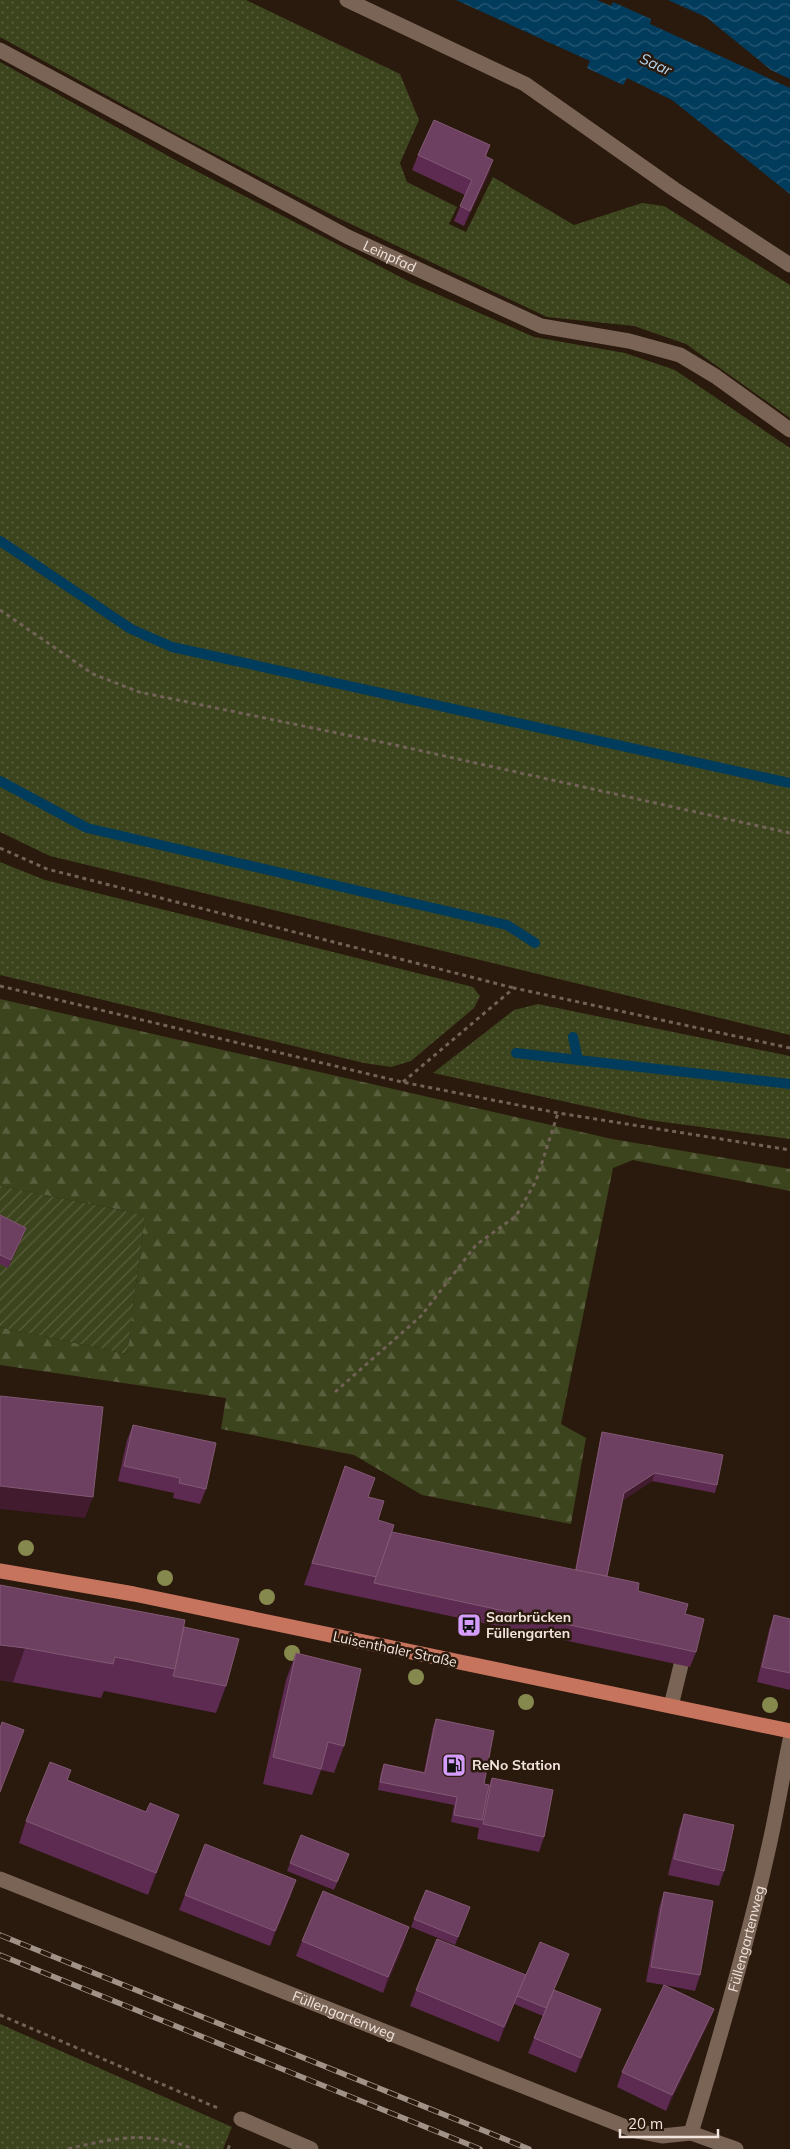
<svg xmlns="http://www.w3.org/2000/svg" width="790" height="2149" font-family="Mulish,sans-serif">
	<style>
		.grass { fill: url(#grass-dots) }
		.forest { fill: url(#forest-firs) }
		.garden { fill: url(#garden-furrows) }
		.water { fill: url(#water-waves) }
		.lines { fill: none; stroke-linecap: round; stroke-linejoin: round }
		.stream { stroke: #023c5d; stroke-width: 10 }
		.path { stroke: #716156; stroke-width: 3; stroke-dasharray: 4 4; stroke-linecap: butt }
		.minor { stroke: #7a6456; stroke-width: 15 }
		.major { stroke: #c7745e; stroke-width: 15 }
		.rail-casing { stroke: #a19288; stroke-width: 5.5 }
		.rail { stroke: #2a190d; stroke-width: 4; stroke-dasharray: 11; stroke-linecap: butt }
		.tree { fill: #85894d }
		.wall { fill: #5d2b51 }
		.shaded-wall { fill: #421b2f }
		.building { fill: #6d3f60; stroke: #825973 }
		.labels { text-anchor: middle; dominant-baseline: central; stroke-width: 5; stroke-linejoin: round; paint-order: stroke }
		.street-label { font-size: 14px; fill: #f2e5dd; stroke: #2a190d }
		.poi-label { font-size: 14px; font-weight: bold; fill: #f2e5dd; stroke: #2a190d; text-anchor: start }
		.water-label { font-size: 15px; font-style: italic; fill: #b4d6f0; stroke: #2a190d }
	</style>
	<defs>
		<pattern id="grass-dots" width="8" height="8" patternUnits="userSpaceOnUse" patternTransform="scale(1.25)"><rect width="8" height="8" fill="#3c441d"/><path d="M2 2h.1M6 6h.1" fill="none" stroke="#595f3d" stroke-width="1.8" stroke-linecap="round"/></pattern>
		<pattern id="forest-firs" width="22" height="20" patternUnits="userSpaceOnUse" patternTransform="scale(1.25)"><rect width="22" height="20" fill="#3c441d"/><path d="M5 1l3.5 6h-7zM16 11l3.5 6h-7z" fill="#595f3d"/></pattern>
		<pattern id="garden-furrows" width="10" height="10" patternUnits="userSpaceOnUse" patternTransform="scale(1.25)"><rect width="10" height="10" fill="#3c441d"/><path d="M-1 1l2-2M0 10L10 0M9 11l2-2" fill="none" stroke="#595f3d"/></pattern>
		<pattern id="water-waves" width="16" height="10" patternUnits="userSpaceOnUse" patternTransform="scale(1.25)"><rect width="16" height="10" fill="#023c5d"/><path d="M0 5q4-4 8 0t8 0" fill="none" stroke="#275874"/></pattern>
	</defs>
	<rect width="100%" height="100%" fill="#2a190d"/>
	<g class="grass">
		<path d="M0 0H246L400 74 419 120 400 163 407 182 457 207 449 224 466 232 493 177 574 225 642 203 664 206 790 285V418L686 344 634 326 547 317 338 218 188 140 0 37Z"/>
		<path d="M0 62 179 162 412 283 534 337 625 353 675 370 790 448V1035L50 856 0 832Z"/>
		<path d="M0 862 45 880 473 987 480 996 474 1008 411 1061 391 1067 364 1063 0 975Z"/>
		<path d="M538 1004 790 1056V1139L649 1120 433 1073 514 1010Z"/>
		<path d="M0 2024 232 2127 223 2149H0Z"/>
	</g>
	<path class="forest" d="M0 999 612 1139 790 1169V1191L633 1160 613 1168 561 1424 586 1438 571 1524 422 1495 354 1455 221 1429 226 1398 0 1365V1327L127 1354 145 1215 0 1186Z"/>
	<path class="garden" d="M0 1186 145 1215 127 1354 0 1327Z"/>
	<g class="water">
		<path d="M456 0H597L611 6 613 2 651 19 650 24 790 88V194L672 100 627 78 623 85 587 68 590 61Z"/>
		<path d="M668 0H790V79L771 70 706 17Z"/>
	</g>
	<g class="lines">
		<g class="stream">
			<path d="M0 541 131 629 172 647 790 783"/>
			<path d="M0 781 87 828 507 925 535 943"/>
			<path d="M573 1037 578 1060"/>
			<path d="M516 1053 790 1084"/>
		</g>
		<g class="path">
			<path d="M0 610 93 674 139 692 395 745 790 833"/>
			<path d="M0 848 47 869 514 988"/>
			<path d="M0 986 402 1082 558 1113 790 1150"/>
			<path d="M403 1082 514 988 790 1048"/>
			<path d="M335 1392 421 1316 476 1245 516 1216 536 1181 558 1113"/>
			<path d="M0 2015 220 2109"/>
			<path d="M68 2149C113 2138 148 2130 193 2149"/>
			<path d="M228 2149 231 2142"/>
		</g>
		<g class="minor">
			<path d="M347 0 525 84 674 189 790 265"/>
			<path id="s1" d="M0 50 348 237 541 326 629 341 680 355 715 376 790 430"/>
			<path d="M671 1706 681 1665"/>
			<path id="s2" d="M0 1879 636 2131 662 2136 691 2133 736 2149"/>
			<path d="M241 2119 311 2149"/>
			<path id="s3" d="M691 2133C719 2041 746 1949 767 1855 776 1817 782 1778 790 1740"/>
		</g>
		<path class="major" d="M0 1571 134 1594 790 1731"/>
		<g class="rail-casing">
			<g id="rail">
				<path d="M0 1935 529 2149"/>
				<path d="M0 1955 480 2149"/>
			</g>
		</g>
		<use href="#rail" class="rail"/>
	</g>
	<g class="tree">
		<circle cx="26" cy="1548" r="8"/>
		<circle cx="165" cy="1578" r="8"/>
		<circle cx="267" cy="1597" r="8"/>
		<circle cx="292" cy="1653" r="8"/>
		<circle cx="416" cy="1677" r="8"/>
		<circle cx="526" cy="1702" r="8"/>
		<circle cx="770" cy="1705" r="8"/>
	</g>
	<g class="wall">
		<path d="M490 145 486 157 493 160 488 175 464 226 454 221 465 195 412 170 418 155Z"/>
		<path d="M0 1215 26 1228 8 1268 0 1264Z"/>
		<path d="M133 1425 206 1489 200 1504 173 1498 174 1493 118 1481 127 1440Z"/>
		<path d="M602 1432 717 1485 715 1493 652 1481 623 1500 607 1576 638 1591 685 1614 696 1652 690 1667 304 1585 345 1466 368 1497 378 1520 392 1532 575 1570 600 1440Z"/>
		<path d="M0 1585 184 1627 226 1686 216 1713 104 1691 101 1698 0 1680Z"/>
		<path d="M774 1615 790 1619V1690L757 1682 769 1630Z"/>
		<path d="M296 1653 344 1746 334 1773 321 1770 312 1795 263 1784 286 1680Z"/>
		<path d="M436 1719 484 1784 489 1785 492 1778 544 1837 539 1852 477 1839 479 1828 451 1822 454 1805 378 1790 381 1772 384 1764 424 1772 433 1727Z"/>
		<path d="M68 1780 146 1812 179 1815 148 1895 19 1843 26 1821Z"/>
		<path d="M684 1814 724 1871 719 1886 668 1875 679 1829Z"/>
		<path d="M349 1854 334 1890 287 1871 290 1863Z"/>
		<path d="M426 1890 470 1907 455 1945 411 1927Z"/>
		<path d="M664 1892 700 1975 695 1991 665 1985 714 2009 708 2024 666 2111 617 2087 622 2072 664 1985 646 1982 659 1908Z"/>
		<path d="M185 1895H291L270 1946 179 1910Z"/>
		<path d="M302 1941 404 1943 383 1993 296 1956Z"/>
		<path d="M416 1990H554L596 2024 576 2073 528 2053 543 2016 514 2004 499 2042 410 2006Z"/>
	</g>
	<g class="shaded-wall">
		<path d="M493 160 488 175 464 226 470 211Z"/>
		<path d="M26 1228 23 1236 8 1268 11 1260Z"/>
		<path d="M655 1473 652 1481 622 1501 624 1493Z"/>
		<path d="M0 1486 93 1497 85 1518 0 1509Z"/>
		<path d="M0 1645 25 1648 13 1682 0 1680Z"/>
		<path d="M179 1815 171 1836 148 1895 156 1873Z"/>
		<path d="M296 1880 291 1895 270 1946 275 1931Z"/>
		<path d="M409 1927 404 1943 383 1993 388 1977Z"/>
		<path d="M517 1996 514 2004 499 2042 504 2027Z"/>
		<path d="M601 2009 596 2024 576 2073 581 2058Z"/>
		<path d="M714 2009 708 2024 666 2111 672 2095Z"/>
	</g>
	<g class="building">
		<path d="M434 120 490 145 485 156 493 160 470 211 460 206 472 180 418 155Z"/>
		<path d="M0 1215 26 1228 11 1260 0 1255Z"/>
		<path d="M0 1396 103 1407 93 1497 0 1486Z"/>
		<path d="M133 1425 216 1443 206 1489 179 1483 180 1478 124 1466Z"/>
		<path d="M602 1432 723 1455 717 1485 655 1473 624 1493 607 1576 576 1570Z"/>
		<path d="M345 1466 375 1478 368 1497 384 1501 378 1520 394 1525 377 1577 312 1563Z"/>
		<path d="M392 1532 639 1583 638 1591 688 1604 685 1614 704 1619 696 1652 374 1583Z"/>
		<path d="M0 1585 185 1620 175 1669 115 1657 113 1664 25 1648 0 1645Z"/>
		<path d="M774 1615 790 1619V1673L762 1667Z"/>
		<path d="M184 1627 239 1639 226 1686 173 1676 175 1669Z"/>
		<path d="M296 1653 361 1669 344 1746 328 1742 321 1769 273 1757Z"/>
		<path d="M436 1719 494 1731 484 1784 489 1785 482 1820 454 1815 457 1797 380 1782 384 1764 425 1773Z"/>
		<path d="M2 1722 24 1730 0 1792V1728Z"/>
		<path d="M50 1762 71 1770 67 1780 146 1812 150 1803 179 1815 156 1873 26 1821Z"/>
		<path d="M492 1778 553 1790 544 1837 483 1824Z"/>
		<path d="M684 1814 734 1825 724 1871 674 1859Z"/>
		<path d="M301 1835 349 1854 337 1882 290 1863Z"/>
		<path d="M205 1844 296 1880 275 1931 185 1895Z"/>
		<path d="M426 1890 470 1907 458 1937 414 1919Z"/>
		<path d="M323 1891 409 1927 388 1977 302 1941Z"/>
		<path d="M664 1892 713 1901 700 1975 651 1967Z"/>
		<path d="M437 1939 526 1975 504 2027 416 1990Z"/>
		<path d="M540 1942 569 1954 546 2008 517 1996Z"/>
		<path d="M664 1985 714 2009 672 2095 622 2072Z"/>
		<path d="M554 1990 601 2009 581 2058 534 2038Z"/>
	</g>
	<defs>
		<g id="bus-square" transform="scale(1.25)"><rect x="-9" y="-9" width="18" height="18" rx="4" fill="#d49cfb" stroke="#2a190d"/><path d="M-5-6H5V4H4V6H2V4H-2V6H-4V4H-5ZM-3.5-4V0h7V-4ZM-3.5 1.2v1.5H-2V1.2ZM2 1.2v1.5H3.5V1.2Z" fill="#111"/></g>
		<g id="fuel-square" transform="scale(1.25)"><rect x="-9" y="-9" width="18" height="18" rx="4" fill="#d49cfb" stroke="#2a190d"/><path d="M-5.5-6h7V0h2V4h1.3V-2.5L3-4.5l.8-.8L6-3V5H2.5V1h-1V6h-7ZM-4.2-4.7v3.2H.2V-4.7Z" fill="#111"/></g>
	</defs>
	<g fill-rule="evenodd">
		<use href="#bus-square" x="469" y="1625"/>
		<use href="#fuel-square" x="454" y="1765"/>
	</g>
	<g class="labels">
		<g class="street-label">
			<text stroke="none"><textPath href="#s1" startOffset="441">Leinpfad</textPath></text>
			<text transform="translate(395 1649) rotate(12)">Luisenthaler Straße</text>
			<text stroke="none"><textPath href="#s3" startOffset="202">Füllengartenweg</textPath></text>
			<text stroke="none"><textPath href="#s2" startOffset="370">Füllengartenweg</textPath></text>
		</g>
		<g class="poi-label">
			<text x="486" y="1617">Saarbrücken<tspan x="486" dy="16">Füllengarten</tspan></text>
			<text x="472" y="1765">ReNo Station</text>
		</g>
		<g class="water-label">
			<text transform="translate(656 64) rotate(25)">Saar</text>
		</g>
	</g>
	<path d="M620 2129v8h98v-8" fill="none" stroke="#f2e5dd" stroke-width="2.5"/>
	<text x="628" y="2129" font-size="15" fill="#f2e5dd" stroke="#2a190d" stroke-width="4" paint-order="stroke">20 m</text>
</svg>
